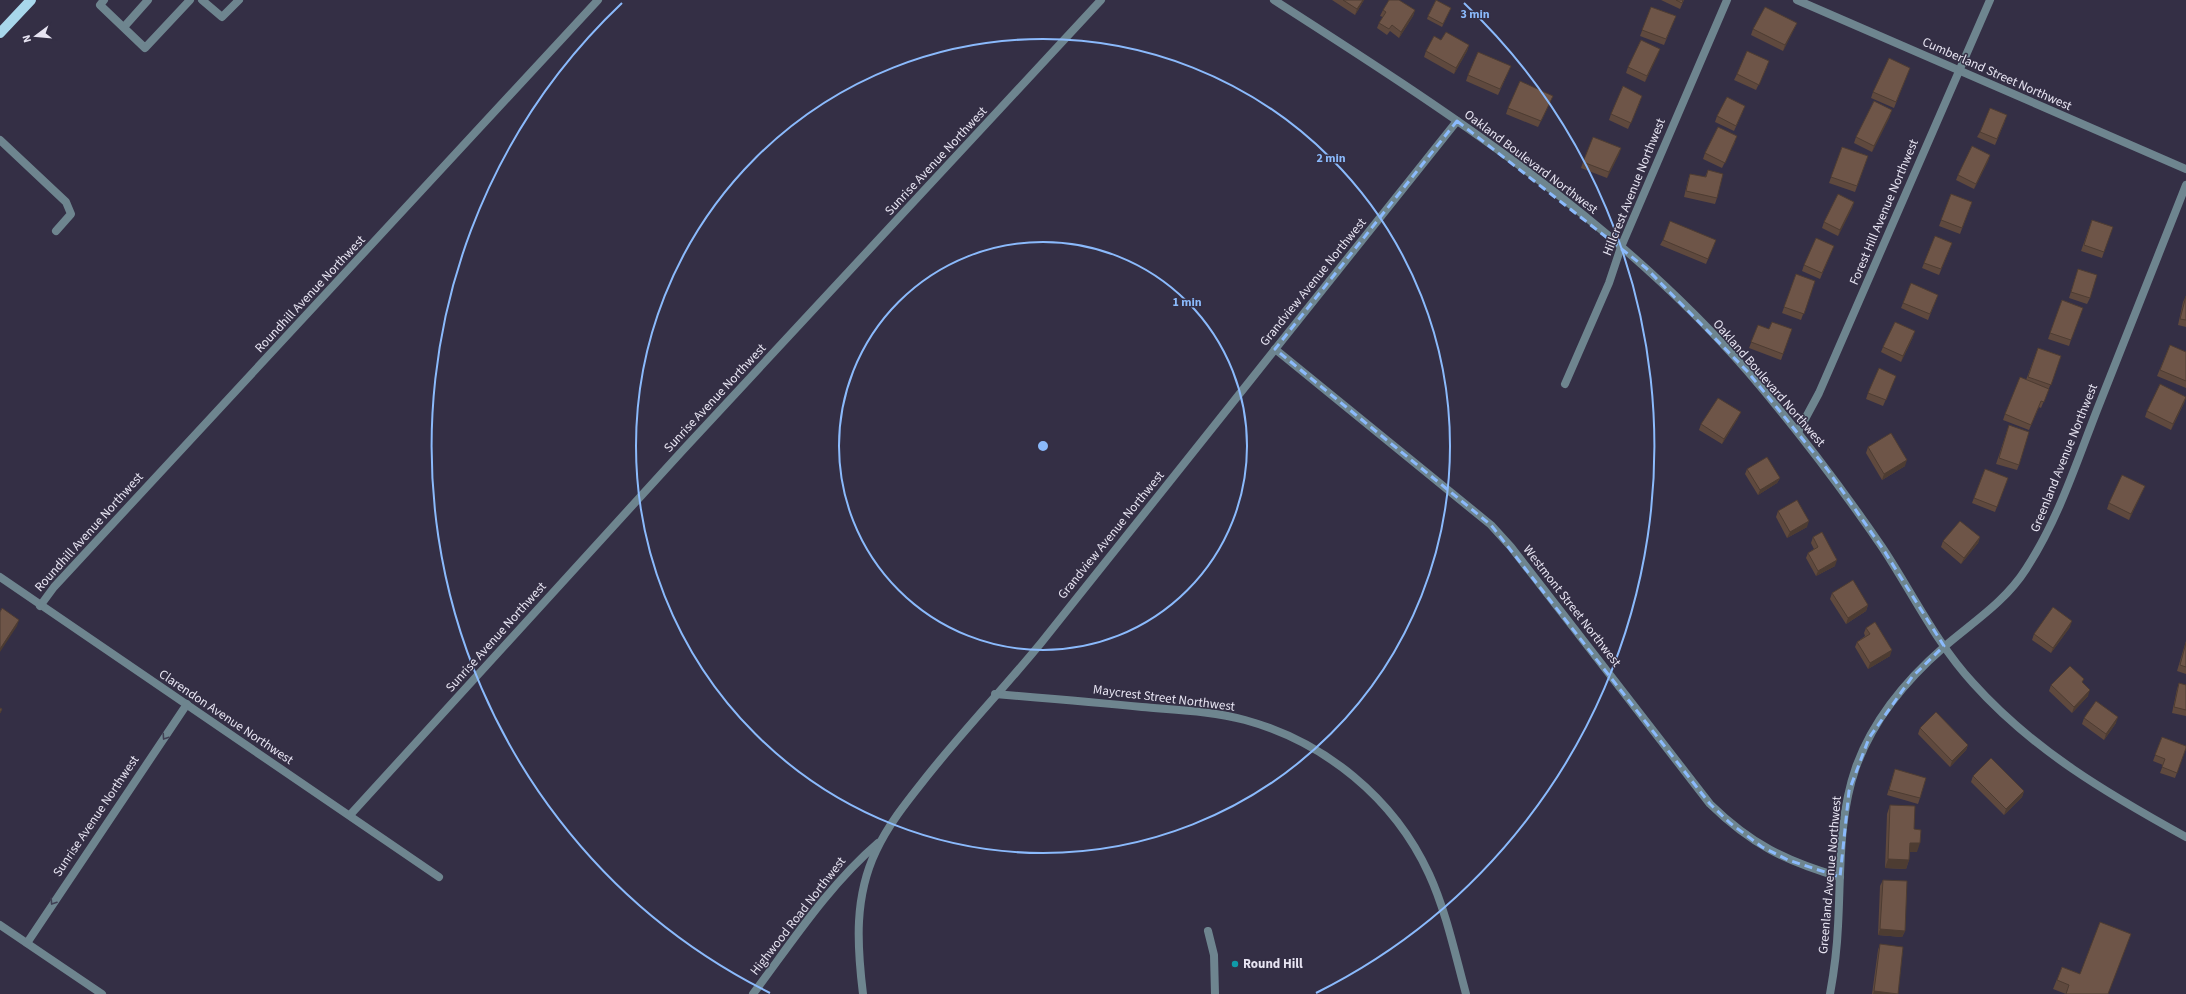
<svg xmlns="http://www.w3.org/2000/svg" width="2186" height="994" font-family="'Source Sans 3',sans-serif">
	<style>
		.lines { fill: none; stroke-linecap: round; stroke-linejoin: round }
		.lane { stroke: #6e858f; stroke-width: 8 }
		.street { stroke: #6e858f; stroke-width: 8 }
		.primary { stroke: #a8d7eb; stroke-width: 10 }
		.wall { fill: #5f493e }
		.shaded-wall { fill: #4d3c32 }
		.building { fill: #6e5548; stroke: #4d3c32 }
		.oneway { stroke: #404054 }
		.marked { fill: none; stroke: #8bbafc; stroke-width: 3; stroke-dasharray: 8 5; stroke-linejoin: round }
		.ring { fill: none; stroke: #8bbafc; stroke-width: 2 }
		.culture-dot { fill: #0f9aa8; stroke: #342f45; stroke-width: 1.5 }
		.labels { text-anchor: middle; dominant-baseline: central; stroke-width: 3; stroke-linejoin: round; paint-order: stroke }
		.street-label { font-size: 13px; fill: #e7e4f2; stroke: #342f45 }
		.poi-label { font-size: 13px; font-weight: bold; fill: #e7e4f2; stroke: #342f45; text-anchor: start }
		.centre { fill: #8bbafc; stroke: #342f45; stroke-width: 2 }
		.ring-label { font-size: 12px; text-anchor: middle; font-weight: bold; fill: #8bbafc; stroke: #342f45; stroke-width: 3; stroke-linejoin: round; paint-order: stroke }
	</style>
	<rect width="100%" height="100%" fill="#342f45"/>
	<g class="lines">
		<g class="lane">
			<path d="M104 0 100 5 145 48 190 0"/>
			<path d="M202 0 222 17 239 0"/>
			<path d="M124 27 148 0"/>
			<path d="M0 140 66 202 71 214 56 231"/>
		</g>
		<g class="street">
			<path d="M1274 0C1442 108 1617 220 1748 372 1796 428 1841 487 1882 547 1912 592 1936 643 1973 683 2033 750 2108 794 2186 837"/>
			<path d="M1797 0 2186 169"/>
			<path d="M1275 349 1491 525 1511 547 1710 804C1751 844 1785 861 1840 877"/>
			<path d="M1565 384 1609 283 1621 247 1727 0"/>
			<path d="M1798 432 1819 393 1990 0"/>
			<path d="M0 577 439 877"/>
			<path d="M40 606 54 587 598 0"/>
			<path d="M995 694C1044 698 1093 702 1142 707 1176 710 1212 711 1245 720 1325 742 1394 798 1429 874 1446 911 1455 954 1466 994"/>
			<path d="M350 815 683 450 1101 0"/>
			<path d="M0 925 102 994"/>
			<path d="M1208 931 1214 955 1215 994"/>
			<path d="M27 943 187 704"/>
			<path d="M753 994C792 942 828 886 878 843"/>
			<path d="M863 994C857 945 854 897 876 851 889 823 909 799 928 775 964 730 1004 688 1041 643 1180 469 1318 295 1457 121"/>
			<path d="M1830 994C1834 972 1837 949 1838 926 1841 874 1838 818 1856 767 1873 720 1906 680 1944 647 1973 622 2005 602 2026 569 2058 520 2076 464 2097 410 2126 335 2156 260 2186 185"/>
		</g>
		<path class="primary" d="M0 33 31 0"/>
	</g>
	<g class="wall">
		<path d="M1332 0H1364L1355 15Z"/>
		<path d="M1661 0H1684L1680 9Z"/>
		<path d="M1651 7 1676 16 1664 45 1640 36Z"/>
		<path d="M1451 8 1442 27 1427 19 1428 16Z"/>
		<path d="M1383 10H1415L1413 16 1399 38 1390 31 1387 35 1377 28 1379 23 1383 17 1380 16Z"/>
		<path d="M1797 23 1783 51 1751 35 1753 29Z"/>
		<path d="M1441 40 1469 45 1467 51 1454 74 1424 57 1426 51Z"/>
		<path d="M1660 49 1645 82 1626 73 1628 67Z"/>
		<path d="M1511 66 1498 95 1466 81 1468 75Z"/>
		<path d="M1767 67 1756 90 1734 80 1737 74Z"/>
		<path d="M1910 68 1894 108 1871 98 1873 92Z"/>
		<path d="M1551 101 1538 127 1506 114 1508 108Z"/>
		<path d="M1640 102 1628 129 1609 120 1611 114Z"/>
		<path d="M1743 111 1734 131 1715 122 1717 116Z"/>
		<path d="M1890 116 1872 152 1854 143 1856 137Z"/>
		<path d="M2005 121 1995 145 1977 137 1980 132Z"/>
		<path d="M1735 142 1722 168 1703 159 1705 153Z"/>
		<path d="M1842 147 1868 156 1855 192 1829 183Z"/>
		<path d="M1621 148 1619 154 1607 178 1581 168 1583 162Z"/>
		<path d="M1990 155 1988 161 1974 189 1956 180 1958 175Z"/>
		<path d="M1708 170 1717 198 1715 204 1684 197 1688 180 1690 174 1705 177Z"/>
		<path d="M1951 194 1972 202 1960 234 1939 226Z"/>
		<path d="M1854 202 1852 208 1838 236 1822 228 1824 222Z"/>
		<path d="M2092 220 2104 252 2102 258 2081 251Z"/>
		<path d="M1935 236 1952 243 1939 275 1922 268Z"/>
		<path d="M1663 240H1716L1706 264 1660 245Z"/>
		<path d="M1834 246 1820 279 1802 271 1804 265Z"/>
		<path d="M2078 269 2090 298 2087 304 2069 298Z"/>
		<path d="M1796 274 1815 281 1801 320 1782 313Z"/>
		<path d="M1938 295 1928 320 1901 308 1903 303Z"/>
		<path d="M2186 297V327L2178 325 2183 302 2186 296Z"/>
		<path d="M2062 300 2071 340 2069 346 2048 339Z"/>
		<path d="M1758 325 1769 329H1792L1781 360 1749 348Z"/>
		<path d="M1913 337 1901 362 1881 352 1883 347Z"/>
		<path d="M2170 345 2186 352V388L2157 376Z"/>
		<path d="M2038 348 2061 356 2048 391 2041 408 2039 407 2029 430 2003 420 2005 414 2026 380Z"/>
		<path d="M1896 376 1883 406 1866 399 1868 393Z"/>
		<path d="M2186 398 2184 403 2171 430 2145 417 2147 411Z"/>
		<path d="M1738 418 1722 444 1699 430 1701 424Z"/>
		<path d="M2009 425 2019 465 2017 470 1996 464Z"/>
		<path d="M1868 447 1905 466 1882 480 1866 453Z"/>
		<path d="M1747 469 1780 478 1777 483 1758 495 1745 474Z"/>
		<path d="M1985 469 2008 478 1995 512 1972 503Z"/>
		<path d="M2145 486 2129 520 2107 509 2109 503Z"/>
		<path d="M1778 511 1807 527 1787 538 1776 517Z"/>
		<path d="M1813 537 1835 566 1816 576 1806 558 1808 553 1814 549 1811 543Z"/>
		<path d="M1980 537 1978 543 1961 564 1941 547 1943 541Z"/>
		<path d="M1832 593 1868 605 1866 611 1846 624 1830 599Z"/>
		<path d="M2070 627 2051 653 2032 640 2034 634Z"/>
		<path d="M1866 628 1890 656 1868 669 1855 647 1857 642 1865 636 1864 633Z"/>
		<path d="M2186 641V674L2177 671Z"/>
		<path d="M2179 683 2186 685V716L2172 713 2177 689Z"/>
		<path d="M2051 685 2088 696 2072 713 2049 691Z"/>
		<path d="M2084 718 2116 723 2104 740 2082 724Z"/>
		<path d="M1920 728 1968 745 1966 750 1950 767 1918 734Z"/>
		<path d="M2162 737 2186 748 2175 778 2160 773 2163 765 2153 761Z"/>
		<path d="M1895 769 1920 798 1918 804 1887 795Z"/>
		<path d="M1973 776 2024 791 2022 797 2004 815 1971 782Z"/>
		<path d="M1890 805 1914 829 1917 852H1910L1909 860 1906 869 1885 868 1887 814Z"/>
		<path d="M1883 880 1905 931 1902 937 1878 935 1880 886Z"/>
		<path d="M1880 944 1898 994H1872L1878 950Z"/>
		<path d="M2062 967 2080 974 2066 994 2053 989Z"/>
	</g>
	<g class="shaded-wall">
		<path d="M1363 0H1364L1355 15 1357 9Z"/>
		<path d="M1415 10 1413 16 1399 38 1401 32Z"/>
		<path d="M1797 23 1783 51 1785 45Z"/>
		<path d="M1469 45 1467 51 1454 74 1456 68Z"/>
		<path d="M1660 49 1658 55 1645 82 1647 76Z"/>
		<path d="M1892 110 1890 116 1872 152 1874 146Z"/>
		<path d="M1621 148 1619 154 1607 178 1609 172Z"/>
		<path d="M1990 155 1988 161 1974 189 1976 184Z"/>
		<path d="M1854 202 1852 208 1838 236 1840 230Z"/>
		<path d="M1915 331 1913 337 1901 362 1903 356Z"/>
		<path d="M2186 398 2184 403 2171 430 2173 424Z"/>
		<path d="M1741 412 1738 418 1722 444 1724 439Z"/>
		<path d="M1907 460 1905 466 1882 480 1884 474Z"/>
		<path d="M1780 478 1777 483 1758 495 1760 490Z"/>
		<path d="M2145 486 2142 492 2129 520 2131 514Z"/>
		<path d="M1809 521 1807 527 1787 538 1790 532Z"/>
		<path d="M1980 537 1978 543 1961 564 1964 558Z"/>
		<path d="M1837 560 1835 566 1816 576 1818 571Z"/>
		<path d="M1868 605 1866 611 1846 624 1848 618Z"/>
		<path d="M19 620 17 626 0 652V649Z"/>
		<path d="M2072 621 2070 627 2051 653 2053 648Z"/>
		<path d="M1892 650 1890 656 1868 669 1870 663Z"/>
		<path d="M2090 690 2088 696 2072 713 2074 707Z"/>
		<path d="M2118 717 2116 723 2104 740 2106 734Z"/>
		<path d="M1968 745 1966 750 1950 767 1952 761Z"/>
		<path d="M2024 791 2022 797 2004 815 2006 809Z"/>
		<path d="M1910 843H1920L1917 852H1907Z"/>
		<path d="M1888 859 1909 860 1906 869 1885 868Z"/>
		<path d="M1880 929 1905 931 1902 937 1878 935Z"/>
		<path d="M1874 991 1895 994H1873Z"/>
	</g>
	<g class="building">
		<path d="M1343 0H1363L1357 9Z"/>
		<path d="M1389 0H1399L1415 10 1401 32 1392 25 1389 29 1379 23 1386 12 1383 10Z"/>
		<path d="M1436 0 1451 8 1443 24 1428 16Z"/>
		<path d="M1676 0H1683L1682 3Z"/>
		<path d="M1651 7 1676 16 1666 39 1642 30Z"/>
		<path d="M1765 7 1797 23 1785 45 1753 29Z"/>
		<path d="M1446 32 1469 45 1456 68 1426 51 1434 36 1441 40Z"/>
		<path d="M1641 40 1660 49 1647 76 1628 67Z"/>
		<path d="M1747 51 1769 61 1759 85 1737 74Z"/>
		<path d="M1478 52 1511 66 1500 89 1468 75Z"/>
		<path d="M1889 58 1910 68 1896 102 1873 92Z"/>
		<path d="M1520 81 1553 96 1541 121 1508 108Z"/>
		<path d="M1623 86 1642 96 1631 123 1611 114Z"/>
		<path d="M1727 97 1745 106 1736 126 1717 116Z"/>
		<path d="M1874 101 1892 110 1874 146 1856 137Z"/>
		<path d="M1990 108 2007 115 1997 139 1980 132Z"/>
		<path d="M1718 127 1737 136 1725 163 1705 153Z"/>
		<path d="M1593 137 1621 148 1609 172 1583 162Z"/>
		<path d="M1972 146 1990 155 1976 184 1958 175Z"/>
		<path d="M1842 147 1868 156 1857 186 1831 177Z"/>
		<path d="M1708 170 1723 174 1717 198 1686 191 1690 174 1706 177Z"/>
		<path d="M1838 194 1854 202 1840 230 1824 222Z"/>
		<path d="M1951 194 1972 202 1962 228 1941 220Z"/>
		<path d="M2092 220 2113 227 2104 252 2084 245Z"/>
		<path d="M1670 221 1716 240 1708 259 1663 240Z"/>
		<path d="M1935 236 1952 243 1941 269 1924 263Z"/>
		<path d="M1816 238 1834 246 1822 273 1804 265Z"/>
		<path d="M2078 269 2097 275 2090 298 2071 292Z"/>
		<path d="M1796 274 1815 281 1804 314 1784 307Z"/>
		<path d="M1911 283 1938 295 1930 314 1903 303Z"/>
		<path d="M2186 297V320L2180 319 2186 296Z"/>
		<path d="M2062 300 2083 308 2071 340 2050 333Z"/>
		<path d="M1772 322 1792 329 1783 354 1751 342 1758 325 1769 329Z"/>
		<path d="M1895 322 1915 331 1903 356 1883 347Z"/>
		<path d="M2170 345 2186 352V381L2160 370Z"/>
		<path d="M2038 348 2061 356 2051 385 2028 377Z"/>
		<path d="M1879 368 1896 376 1886 400 1868 393Z"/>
		<path d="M2020 377 2049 389 2044 402 2041 401 2031 425 2005 414Z"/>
		<path d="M2160 384 2186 397 2173 424 2147 411Z"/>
		<path d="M1718 398 1741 412 1724 439 1701 424Z"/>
		<path d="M2009 425 2029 432 2019 465 1999 458Z"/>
		<path d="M1891 433 1907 460 1884 474 1868 447Z"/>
		<path d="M1767 457 1780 478 1760 490 1747 469Z"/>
		<path d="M1985 469 2008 478 1997 507 1974 498Z"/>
		<path d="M2122 475 2145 486 2131 514 2109 503Z"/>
		<path d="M1797 500 1809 521 1790 532 1778 511Z"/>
		<path d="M1960 521 1980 537 1964 558 1943 541Z"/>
		<path d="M1822 532 1837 560 1818 571 1808 553 1818 547 1813 537Z"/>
		<path d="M1853 580 1868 605 1848 618 1832 593Z"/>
		<path d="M2053 607 2072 621 2053 648 2034 634Z"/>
		<path d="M2 608 19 620 0 649V612Z"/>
		<path d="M1875 622 1892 650 1870 663 1857 642 1870 634 1866 628Z"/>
		<path d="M2186 643V667L2180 665Z"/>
		<path d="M2070 666 2084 679 2082 682 2090 690 2074 707 2051 685Z"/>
		<path d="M2179 683 2186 685V710L2174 707Z"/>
		<path d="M2096 701 2118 717 2106 734 2084 718Z"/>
		<path d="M0 708 2 709 0 713Z"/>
		<path d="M1936 712 1968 745 1952 761 1920 728Z"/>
		<path d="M2162 737 2186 746V748L2177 773 2162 767 2165 759 2155 755Z"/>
		<path d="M1991 758 2024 791 2006 809 1973 776Z"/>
		<path d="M1895 769 1926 778 1920 798 1889 790Z"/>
		<path d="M1890 805 1915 806 1914 829 1921 830 1920 843H1910L1909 860 1888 859Z"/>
		<path d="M1883 880 1907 881 1905 931 1880 929Z"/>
		<path d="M2100 922 2131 934 2108 994H2066L2069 985 2057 980 2062 967 2080 974Z"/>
		<path d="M1880 944 1903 947 1898 994 1874 991Z"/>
	</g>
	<defs><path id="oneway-chevron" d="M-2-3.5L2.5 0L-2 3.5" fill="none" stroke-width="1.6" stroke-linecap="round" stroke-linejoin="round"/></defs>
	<g class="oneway">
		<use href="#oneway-chevron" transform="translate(165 737) rotate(124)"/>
		<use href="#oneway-chevron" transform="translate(53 902) rotate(123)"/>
	</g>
	<path class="marked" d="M1457 121 1646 268 1747 371 1827 469 1883 549 1944 646 1912 677 1869 738 1849 791 1840 877 1788 860 1762 847 1730 823 1710 804 1491 525 1275 349Z"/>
	<g class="ring">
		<circle cx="1043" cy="446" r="204"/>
		<circle cx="1043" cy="446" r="407"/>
		<path d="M770 993A611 611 0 0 1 622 3M1464 3A611 611 0 0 1 1316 993"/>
	</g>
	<circle class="culture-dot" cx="1235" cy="964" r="4"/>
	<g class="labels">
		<g class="street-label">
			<text transform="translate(1997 74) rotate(24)">Cumberland Street Northwest</text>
			<text transform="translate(936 161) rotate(-47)">Sunrise Avenue Northwest</text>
			<text transform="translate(1531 162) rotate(37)">Oakland Boulevard Northwest</text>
			<text transform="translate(1634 187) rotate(-68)">Hillcrest Avenue Northwest</text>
			<text transform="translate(1884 212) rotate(-67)">Forest Hill Avenue Northwest</text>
			<text transform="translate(1313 282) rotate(-51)">Grandview Avenue Northwest</text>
			<text transform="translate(310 294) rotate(-47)">Roundhill Avenue Northwest</text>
			<text transform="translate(1769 383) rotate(49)">Oakland Boulevard Northwest</text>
			<text transform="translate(715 398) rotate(-47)">Sunrise Avenue Northwest</text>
			<text transform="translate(2064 458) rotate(-68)">Greenland Avenue Northwest</text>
			<text transform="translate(89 532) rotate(-48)">Roundhill Avenue Northwest</text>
			<text transform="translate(1111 535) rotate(-51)">Grandview Avenue Northwest</text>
			<text transform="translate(1572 606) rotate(52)">Westmont Street Northwest</text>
			<text transform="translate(496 637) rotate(-48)">Sunrise Avenue Northwest</text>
			<text transform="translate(1164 698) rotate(7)">Maycrest Street Northwest</text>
			<text transform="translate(226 717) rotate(34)">Clarendon Avenue Northwest</text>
			<text transform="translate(96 816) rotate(-56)">Sunrise Avenue Northwest</text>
			<text transform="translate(1830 875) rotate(-85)">Greenland Avenue Northwest</text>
			<text transform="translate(798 916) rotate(-52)">Highwood Road Northwest</text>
		</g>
		<g class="poi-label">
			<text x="1243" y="964">Round Hill</text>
		</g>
	</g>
	<circle cx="1043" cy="446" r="6" class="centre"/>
	<g class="ring-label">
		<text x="1475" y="18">3 min</text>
		<text x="1331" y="162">2 min</text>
		<text x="1187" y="306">1 min</text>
	</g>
	<g transform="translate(36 36) rotate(254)" stroke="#342f45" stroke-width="3" paint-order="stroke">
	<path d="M0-3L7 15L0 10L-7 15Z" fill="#e7e4f2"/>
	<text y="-6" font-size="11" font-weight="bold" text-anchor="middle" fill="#e7e4f2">N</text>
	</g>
</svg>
